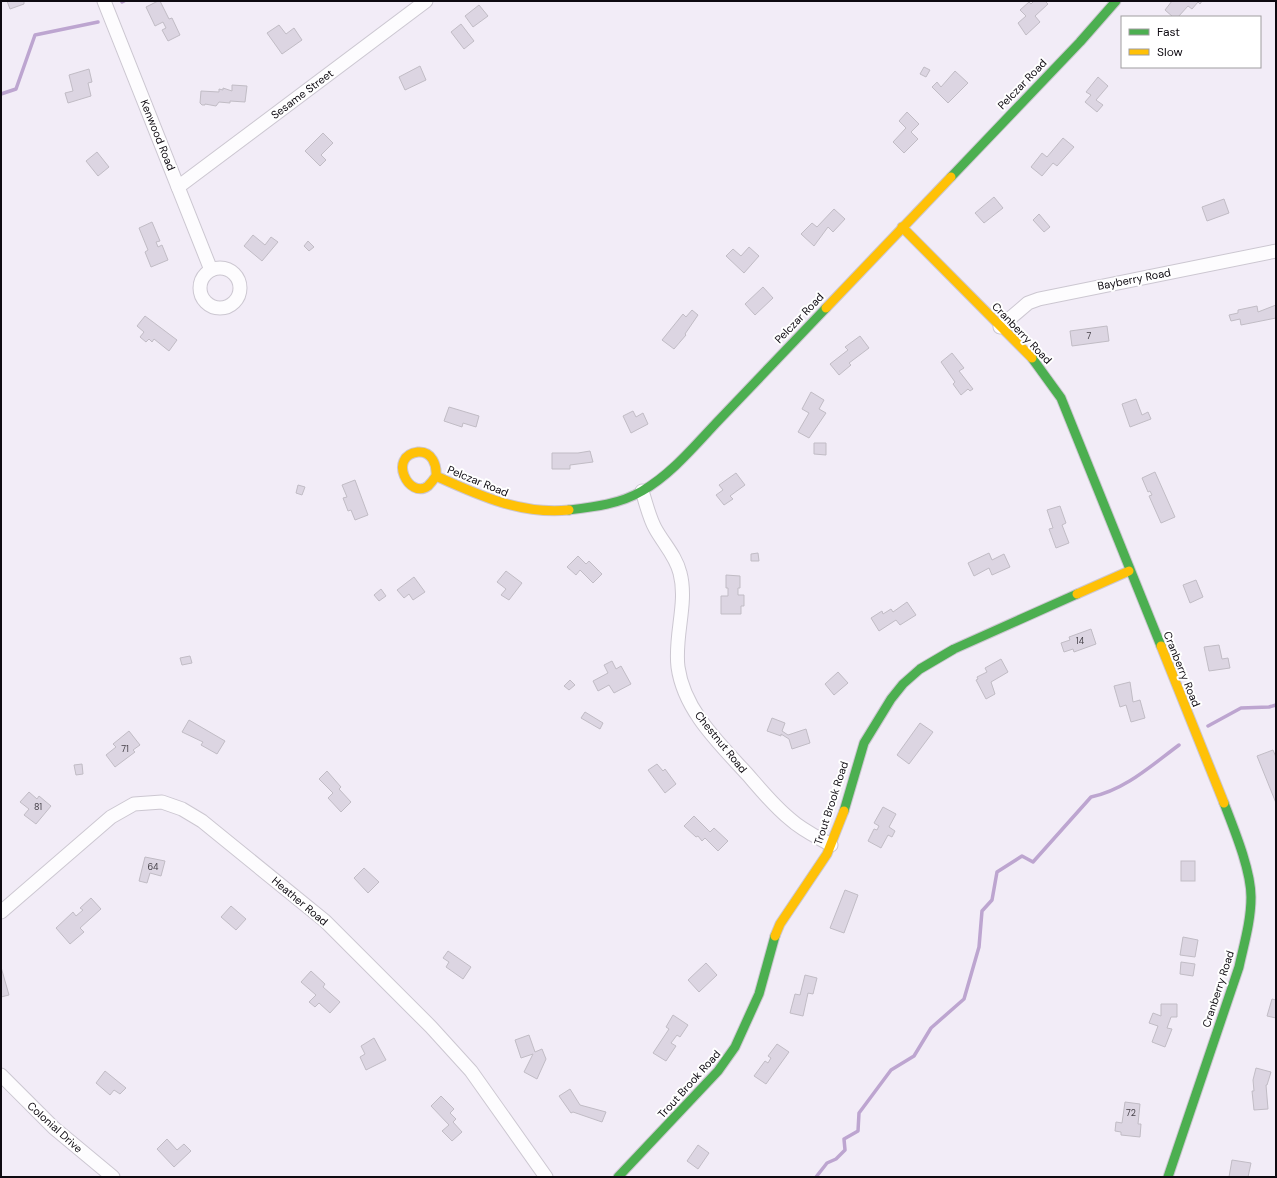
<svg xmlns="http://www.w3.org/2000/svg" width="1277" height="1178" font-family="'DM Sans',sans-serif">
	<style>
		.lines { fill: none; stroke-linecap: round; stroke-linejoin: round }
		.stream { stroke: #bda5d0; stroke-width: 3.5 }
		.building { fill: #dcd5e2; stroke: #c1bcc5 }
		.street-casing { stroke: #ccc7d1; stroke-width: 15 }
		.fast-casing { stroke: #ccc7d1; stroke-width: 11 }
		.slow-casing { stroke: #ccc7d1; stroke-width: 11 }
		.street { stroke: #fdfcfe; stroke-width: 13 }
		.fast { stroke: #4caf50; stroke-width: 9 }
		.slow { stroke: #ffc107; stroke-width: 9 }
		.labels { text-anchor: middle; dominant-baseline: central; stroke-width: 4; stroke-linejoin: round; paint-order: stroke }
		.number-label { font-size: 9px; fill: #454048 }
		.street-label { font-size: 11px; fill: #0e0a11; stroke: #fff }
	</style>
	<rect width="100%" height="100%" fill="#f2ecf7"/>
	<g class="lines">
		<g class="stream">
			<path d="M122 2 124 1"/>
			<path d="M1 94 16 89 35 35 98 22"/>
			<path d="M1208 726 1241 708 1269 707 1276 705"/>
			<path d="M816 1177 827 1163 836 1159 845 1150 844 1139 858 1131 859 1113 891 1070 914 1056 931 1028 964 999 979 947 982 911 992 900 997 872 1022 856 1033 862 1091 797C1125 790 1152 765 1179 745"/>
		</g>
	</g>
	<g class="building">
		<path d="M7 1H24V4L10 9Z"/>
		<path d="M158 1H160L169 19 172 18 180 35 168 41 162 30 166 28 163 22 155 26 146 7Z"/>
		<path d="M1034 1H1045L1048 4 1035 16 1040 22 1026 35 1018 23 1026 16 1020 10 1029 2 1031 4Z"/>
		<path d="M1172 1H1202L1200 4 1198 2 1192 9 1188 6 1178 17H1173L1165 10Z"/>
		<path d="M479 5 488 16 473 27 465 16Z"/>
		<path d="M461 24 474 41 464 49 451 32Z"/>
		<path d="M279 25 286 34 294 28 302 40 282 54 267 33Z"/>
		<path d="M420 66 426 80 405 90 399 77Z"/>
		<path d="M924 67 930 70 926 77 920 74Z"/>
		<path d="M89 69 92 82 88 83 91 96 68 103 65 93 73 91 69 75Z"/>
		<path d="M955 71 968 83 948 103 932 87 937 82 941 87Z"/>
		<path d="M1098 77 1108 86 1096 100 1103 105 1097 112 1085 102 1091 95 1086 92Z"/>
		<path d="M232 85 247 86 245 102 230 101V103L219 102 216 106 205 104V105H202L200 103 201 91 219 92V89L223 90V88L232 91Z"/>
		<path d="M907 112 919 124 911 132 918 139 904 153 893 142 906 128 899 121Z"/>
		<path d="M323 133 333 143 321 155 326 160 320 166 305 151Z"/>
		<path d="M1063 138 1074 147 1057 166 1053 163 1042 176 1031 167 1042 153 1047 157Z"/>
		<path d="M97 152 109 167 98 176 86 161Z"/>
		<path d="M994 197 1003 208 984 223 975 213Z"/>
		<path d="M1224 199 1229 213 1207 221 1202 207Z"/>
		<path d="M834 209 845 219 833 232 828 227 814 246 801 234 812 223 817 227Z"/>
		<path d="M1039 214 1050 227 1044 232 1033 220Z"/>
		<path d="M152 222 160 241 156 242 158 247 162 245 168 260 151 267 145 252 148 250 139 228Z"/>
		<path d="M253 235 265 245 271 237 278 242 262 261 244 246Z"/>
		<path d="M308 241 314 247 309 251 304 246Z"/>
		<path d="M749 247 759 256 744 273 726 256 733 249 741 256Z"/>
		<path d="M763 287 773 298 755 315 745 304Z"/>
		<path d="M1276 305V318L1241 325 1240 319 1231 321 1229 315 1238 313V310L1257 306 1258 312Z"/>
		<path d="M692 310 698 315 685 334 686 335 674 349 662 340 683 314 686 317Z"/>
		<path d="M145 316 177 340 169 351 154 339 152 342 149 339 146 342 140 337 144 332 137 326Z"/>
		<path d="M1107 326 1109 341 1072 346 1070 331Z"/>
		<path d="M860 336 869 348 849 363 851 365 839 375 830 364 848 350 845 347Z"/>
		<path d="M952 353 964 368 959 371 973 389 970 391 968 389 961 395 953 384 955 382 941 362Z"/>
		<path d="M811 392 824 400 819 409 826 413 809 438 798 432 809 413 802 409Z"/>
		<path d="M1136 399 1142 415 1148 412 1151 419 1130 427 1122 404Z"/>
		<path d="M449 407 479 416 476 427 463 423 462 427 444 421Z"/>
		<path d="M633 411 636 417 643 413 648 424 631 433 623 416Z"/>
		<path d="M814 443H826V455L814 454Z"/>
		<path d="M590 451 593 462 570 465V469H552V453H578Z"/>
		<path d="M1155 472 1175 517 1161 523 1149 496 1152 495 1150 491 1148 492 1142 478Z"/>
		<path d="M736 473 745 485 730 496 733 499 724 505 716 495 723 490 719 485Z"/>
		<path d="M355 480 368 515 355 520 351 510 348 511 343 498 347 497 342 485Z"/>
		<path d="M298 485 305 487 302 495 296 493Z"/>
		<path d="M1060 506 1066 523 1062 525 1069 543 1056 548 1049 529 1053 528 1047 510Z"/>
		<path d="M758 553 759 561H751V554Z"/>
		<path d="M989 553 992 560 1004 554 1010 567 992 575 989 568 974 576 968 563Z"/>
		<path d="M578 556 586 564 589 561 602 574 593 583 580 570 576 575 567 567Z"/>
		<path d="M506 571 522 583 509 600 501 595 506 589 497 582Z"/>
		<path d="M726 575 740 576V588H738V595H744V606H741V614H721V596H728V588H726Z"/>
		<path d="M414 577 425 592 413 600 409 594 404 598 397 590Z"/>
		<path d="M1196 580 1203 597 1190 603 1183 585Z"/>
		<path d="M381 589 386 596 379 601 374 595Z"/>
		<path d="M907 602 916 615 900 625 896 620 879 631 871 618 882 611 883 614 891 609 893 612Z"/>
		<path d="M1091 629 1096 644 1074 652 1073 649 1064 652 1061 643 1070 640 1069 637Z"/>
		<path d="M1219 645 1222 659 1228 658 1230 668 1209 671 1204 647Z"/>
		<path d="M190 656 192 663 182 665 180 658Z"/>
		<path d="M1001 659 1008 672 991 682 995 694 986 699 976 680 978 679 977 677 987 672 985 668Z"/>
		<path d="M612 661 616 669 621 666 631 684 614 693 609 685 598 691 593 681 608 673 604 665Z"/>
		<path d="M838 672 848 683 834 695 825 684Z"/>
		<path d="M570 680 575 685 569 690 564 686Z"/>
		<path d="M1130 682 1133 702 1140 700 1145 718 1131 722 1126 705 1120 707 1114 686Z"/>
		<path d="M585 712 603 723 600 729 581 718Z"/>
		<path d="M772 718 785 723 782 731 788 735 806 729 810 743 792 749 789 739 781 734V736L767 731Z"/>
		<path d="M189 720 225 741 217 754 201 745 203 742 182 732Z"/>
		<path d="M920 723 933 732 909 764 897 755Z"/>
		<path d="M129 731 140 745 133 750 135 752 115 767 106 755 116 747 113 744Z"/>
		<path d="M1273 750 1276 757V803L1257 756Z"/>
		<path d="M82 764 83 774 76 775 74 765Z"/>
		<path d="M657 764 663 771 665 769 676 784 665 793 648 770Z"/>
		<path d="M327 771 341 787 339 789 351 802 341 812 328 798 333 793 319 779Z"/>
		<path d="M29 792 37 799 39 796 51 806 36 824 24 815 29 809 20 802Z"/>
		<path d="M883 807 896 814 889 827 895 831 892 837 888 835 881 848 868 841 874 829 877 830 879 826 874 823Z"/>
		<path d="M694 816 710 832 714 828 728 841 718 851 705 838 702 841 698 836 696 837 684 826Z"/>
		<path d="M145 857 165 861 161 876 150 873 147 883 139 881Z"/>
		<rect x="1181" y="861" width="14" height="20"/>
		<path d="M364 868 379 882 368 893 354 878Z"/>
		<path d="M845 890 858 895 844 933 830 928Z"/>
		<path d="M91 898 101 909 80 928 84 932 70 944 56 928 73 912 76 916 83 910 80 908Z"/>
		<path d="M231 906 246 919 236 930 221 917Z"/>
		<path d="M1183 937 1198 940 1195 957 1180 955Z"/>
		<path d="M448 951 471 967 463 979 446 967 449 962 443 958Z"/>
		<path d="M1181 962 1195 964 1193 976 1180 974Z"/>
		<path d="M706 963 717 975 699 992 688 980Z"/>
		<path d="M1 967 9 995 1 997Z"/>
		<path d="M311 971 325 984 323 987 340 1002 330 1013 319 1003 315 1007 309 1002 316 995 301 982Z"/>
		<path d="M805 975 817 978 813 994 808 993 803 1016 790 1013 795 994 800 995Z"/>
		<path d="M1272 999 1276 1000V1018L1267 1016Z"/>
		<path d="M1161 1004H1177V1017H1171L1167 1028 1172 1029 1165 1047 1152 1042 1158 1026 1149 1023 1153 1013 1161 1016Z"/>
		<path d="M673 1015 688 1025 680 1037 677 1035 671 1043 676 1046 666 1061 653 1053 669 1029 666 1027Z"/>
		<path d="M529 1035 535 1052 542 1049 546 1059 537 1079 524 1072 533 1054 521 1058 515 1040Z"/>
		<path d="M374 1038 386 1060 366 1070 360 1057 365 1054 361 1046Z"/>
		<path d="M777 1044 789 1052 766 1084 754 1076 765 1061 768 1063 771 1058 768 1056Z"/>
		<path d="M1256 1068 1271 1072 1267 1085H1266L1268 1109 1254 1110 1252 1091H1254L1253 1080Z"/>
		<path d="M105 1071 126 1088 120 1094 114 1090 110 1095 96 1083Z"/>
		<path d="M570 1089 580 1105 606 1112 602 1122 573 1112 571 1113 559 1096Z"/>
		<path d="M441 1096 454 1109 450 1113 456 1119 453 1122 462 1132 452 1141 442 1131 449 1125 431 1106Z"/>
		<path d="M1125 1102 1140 1104 1138 1124H1141L1140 1137 1121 1135V1132L1115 1131 1116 1122 1122 1123Z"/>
		<path d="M167 1139 177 1150 184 1144 191 1151 174 1167 157 1149Z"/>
		<path d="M698 1145 709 1153 698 1169 687 1161Z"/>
		<path d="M1232 1160 1251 1163 1248 1177H1229Z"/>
	</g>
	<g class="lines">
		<g class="street-casing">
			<g id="street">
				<path d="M104 1 211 270"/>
				<path d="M178 187 426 1"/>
				<circle cx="220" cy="288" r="20"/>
				<path d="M1000 327 1028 303 1039 299 1276 251"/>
				<path d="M642 491C646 503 649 517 655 528 663 543 676 556 680 573 688 603 674 636 678 667 684 711 720 744 748 775 761 790 774 806 790 819 802 830 817 837 831 845"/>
				<path d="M1 912 111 817 134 804 162 802 182 809 202 821 325 921 431 1027 471 1071 546 1177"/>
				<path d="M1 1075 54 1128 113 1177"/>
			</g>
		</g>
		<g class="fast-casing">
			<g id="fast">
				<path d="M951 177 1080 42 1116 1"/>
				<path d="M1032 358 1061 398 1161 646"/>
				<path d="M569 510C594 507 620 504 642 491 672 474 696 444 720 419 755 382 791 345 826 308"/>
				<path d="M844 811 864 743 891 699 903 684 920 669 954 649 1077 594"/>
				<path d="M618 1177 718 1071 735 1047 759 994 775 936"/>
				<path d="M1168 1177 1239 967C1244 944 1251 921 1251 897 1251 870 1234 829 1224 803"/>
			</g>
		</g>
		<g class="slow-casing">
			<g id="slow">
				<path d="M902 227 1032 358"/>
				<path d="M826 308 951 177"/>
				<path d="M436 476C437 465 432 451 418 452 387 456 409 500 428 486 431 483 434 479 436 476 478 495 521 515 569 510"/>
				<path d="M1077 594 1129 571"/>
				<path d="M1161 646 1224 803"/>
				<path d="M775 936 780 924 827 854 844 811"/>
			</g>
		</g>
		<use href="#street" class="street"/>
		<use href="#fast" class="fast"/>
		<use href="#slow" class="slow"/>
	</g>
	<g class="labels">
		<g class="number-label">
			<text x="1089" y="336">7</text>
			<text x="1080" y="641">14</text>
			<text x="125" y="749">71</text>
			<text x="38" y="807">81</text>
			<text x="153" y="867">64</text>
			<text x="1131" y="1113">72</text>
		</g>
		<g class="street-label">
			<text transform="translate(1022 84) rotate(-46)">Pelczar Road</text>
			<text transform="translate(302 94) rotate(-37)">Sesame Street</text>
			<text transform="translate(158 135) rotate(68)">Kenwood Road</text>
			<text transform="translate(1134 279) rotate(-11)">Bayberry Road</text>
			<text transform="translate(799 318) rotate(-46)">Pelczar Road</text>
			<text transform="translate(1022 333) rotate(46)">Cranberry Road</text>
			<text transform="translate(478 481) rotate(22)">Pelczar Road</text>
			<text transform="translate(1182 669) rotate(68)">Cranberry Road</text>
			<text transform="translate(721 742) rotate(51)">Chestnut Road</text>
			<text transform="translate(831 803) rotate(-72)">Trout Brook Road</text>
			<text transform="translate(300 901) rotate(40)">Heather Road</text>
			<text transform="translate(1218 989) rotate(-72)">Cranberry Road</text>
			<text transform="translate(689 1084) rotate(-48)">Trout Brook Road</text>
			<text transform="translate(55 1127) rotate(42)">Colonial Drive</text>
		</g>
	</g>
	<rect width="1277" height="1178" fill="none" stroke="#0e0a11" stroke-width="4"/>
	<rect x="1121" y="16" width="140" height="52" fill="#ffffff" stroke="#9f9da0"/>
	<rect x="1129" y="29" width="20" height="6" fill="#4caf50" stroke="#9f9da0"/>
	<text x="1157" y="36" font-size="12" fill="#0e0a11">Fast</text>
	<rect x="1129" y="49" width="20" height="6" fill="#ffc107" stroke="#9f9da0"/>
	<text x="1157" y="56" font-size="12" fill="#0e0a11">Slow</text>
</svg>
